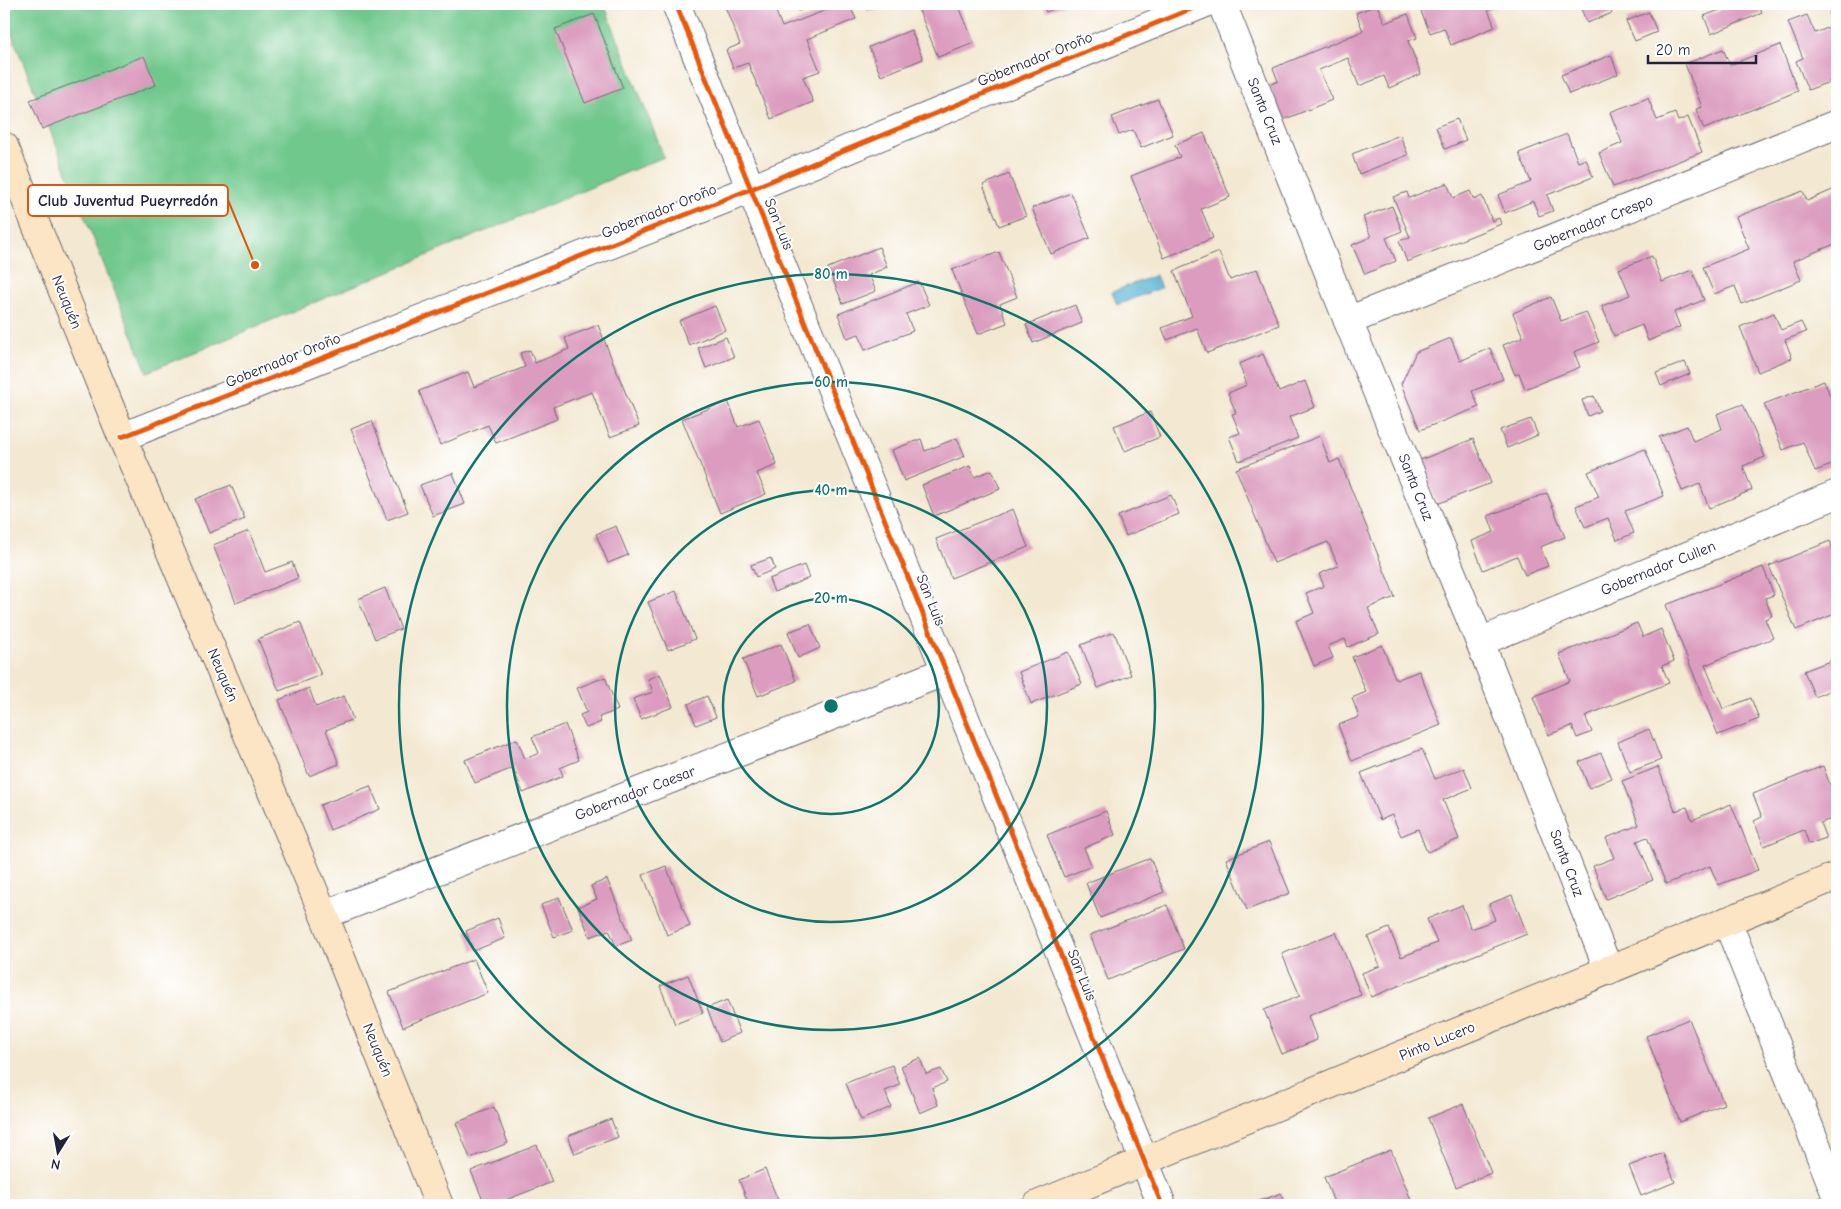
<svg xmlns="http://www.w3.org/2000/svg" width="1841" height="1209" font-family="'Comic Neue',sans-serif">
	<style>
		.green { fill: #71c88d; stroke: #4a7564 }
		.water { fill: #54b3d3; stroke: #3b6a87 }
		.building { fill: #dc9cbf }
		.lines { fill: none; stroke-linecap: round; stroke-linejoin: round }
		.street-casing { stroke: #6b6770; stroke-width: 30 }
		.secondary-casing { stroke: #6b6770; stroke-width: 30 }
		.street { stroke: #fff; stroke-width: 28 }
		.secondary { stroke: #fce5c4; stroke-width: 28 }
		.cycleway-casing { stroke: #fff; stroke-width: 8 }
		.cycleway { stroke: #e8590c; stroke-width: 5 }
		.ring { fill: none; stroke: #0f766e; stroke-width: 2.5 }
		.labels { text-anchor: middle; dominant-baseline: central; stroke-width: 4; stroke-linejoin: round; paint-order: stroke }
		.street-label { font-size: 15px; fill: #22223b; stroke: #fff }
		.centre { fill: #0f766e; stroke: #fff; stroke-width: 2.5 }
		.ring-label { font-size: 15px; text-anchor: middle; font-weight: bold; fill: #0f766e; stroke: #fff; stroke-width: 4; stroke-linejoin: round; paint-order: stroke }
		.leader { fill: none; stroke: #de560e; stroke-width: 2 }
		.callout-dot { fill: #de560e; stroke: #fff; stroke-width: 2 }
		.callout { fill: #fff; stroke: #de560e; stroke-width: 2 }
		.callout-label { font-size: 16px; text-anchor: middle; font-weight: bold; fill: #22223b }
	</style>
	<rect width="100%" height="100%" fill="#fff"/>
	<filter id="ink" filterUnits="userSpaceOnUse"><feTurbulence type="fractalNoise" baseFrequency=".02" numOctaves="2"/><feDisplacementMap in="SourceGraphic" scale="10" xChannelSelector="R" yChannelSelector="G"/><feConvolveMatrix kernelMatrix="1 2 1 2 8 2 1 2 1" color-interpolation-filters="sRGB"/></filter>
	<filter id="wash" filterUnits="userSpaceOnUse"><feTurbulence type="fractalNoise" baseFrequency=".0096" numOctaves="4" result="noise"/><feDisplacementMap in="SourceGraphic" scale="20" xChannelSelector="R" yChannelSelector="G"/><feGaussianBlur stdDeviation="1.12" result="paint"/><feColorMatrix in="noise" values="0 0 0 0 0 0 0 0 0 0 0 0 0 0 0 0 0 1.4 0 .05"/><feComposite in="paint" operator="in"/></filter>
	<g filter="url(#wash)">
		<rect width="100%" height="100%" fill="#f3e8d1"/>
		<path class="green" d="M4 4H604L664 157 147 372 4 15Z"/>
		<path class="water" d="M1156 275 1161 288 1117 305 1112 292Z"/>
		<g id="blocks">
			<g class="building">
				<path d="M724 4H773L782 27 842 4H849L856 19 807 39 820 71 803 77 813 102 771 119 748 63 733 68 726 50 740 44Z"/>
				<path d="M795 4H817L798 11Z"/>
				<path d="M865 4H883L867 10Z"/>
				<path d="M928 4H958L974 43 938 57 918 8Z"/>
				<path d="M1043 4H1067L1046 12Z"/>
				<path d="M1432 4H1504L1488 10 1495 27 1451 45 1444 28 1430 33 1420 9Z"/>
				<path d="M1579 4H1608L1612 13 1587 23Z"/>
				<path d="M1735 4H1758L1762 13 1711 34 1704 16Z"/>
				<path d="M1377 5 1385 23 1408 14 1417 38 1408 41 1421 74 1389 88 1384 76 1359 86 1348 58 1319 70 1332 100 1283 120 1269 85 1278 81 1273 68 1363 31 1356 13Z"/>
				<path d="M1837 10V79L1808 90 1796 61 1803 58 1788 22 1807 15 1815 33 1835 25 1829 13Z"/>
				<path d="M1649 12 1657 32 1635 41 1626 21Z"/>
				<path d="M594 14 623 88 585 103 555 29Z"/>
				<path d="M911 30 923 59 881 76 869 47Z"/>
				<path d="M1780 45 1798 91 1704 129 1696 109 1702 107 1685 64 1723 49 1730 65Z"/>
				<path d="M1611 55 1618 74 1569 94 1561 75Z"/>
				<path d="M144 56 156 85 42 129 30 100Z"/>
				<path d="M1648 98 1657 120 1675 113 1678 121 1688 117 1702 152 1613 187 1599 153 1622 143 1610 112Z"/>
				<path d="M1158 99 1173 135 1141 148 1133 130 1119 135 1112 117Z"/>
				<path d="M1457 119 1466 140 1445 149 1436 127Z"/>
				<path d="M1204 133 1230 197 1201 209 1213 238 1164 258 1131 176 1180 157 1175 145Z"/>
				<path d="M1567 134 1578 162 1586 159 1593 177 1547 195 1553 211 1539 216 1533 201 1505 213 1498 195 1531 182 1519 153Z"/>
				<path d="M1400 135 1408 155 1359 174 1352 154Z"/>
				<path d="M1009 174 1026 216 999 226 983 185Z"/>
				<path d="M1447 183 1453 198 1470 191 1474 200 1482 196 1492 221 1499 218 1501 224 1407 262 1399 241 1410 237 1393 197 1407 192 1409 198Z"/>
				<path d="M1837 188V243L1793 261 1801 280 1742 304 1735 286 1714 294 1703 267 1749 249 1736 217 1803 191 1807 201Z"/>
				<path d="M1071 193 1090 238 1051 254 1032 208Z"/>
				<path d="M1392 206 1402 231 1386 238 1396 261 1365 274 1352 245 1371 237 1363 217Z"/>
				<path d="M879 247 887 267 869 275 876 291 843 304 828 268Z"/>
				<path d="M999 252 1017 297 1000 304 1007 323 978 334 952 270Z"/>
				<path d="M1219 252 1230 280 1257 269 1279 325 1207 353 1197 328 1167 340 1162 328 1192 316 1174 271Z"/>
				<path d="M1652 256 1662 282 1692 270 1704 300 1674 312 1680 327 1648 341 1642 325 1614 336 1602 306 1630 295 1619 269Z"/>
				<path d="M919 282 929 305 906 314 913 331 865 350 859 334 847 338 838 314Z"/>
				<path d="M1551 297 1561 321 1586 312 1599 342 1574 352 1580 367 1525 389 1519 373 1515 375 1503 345 1523 337 1513 313Z"/>
				<path d="M1075 305 1082 323 1033 343 1026 325Z"/>
				<path d="M715 306 725 330 689 345 679 321Z"/>
				<path d="M1774 313 1781 330 1801 322 1806 332 1785 340 1792 358 1758 372 1740 327Z"/>
				<path d="M598 325 639 426 610 437 592 392 553 407 557 419 496 443 488 425 440 445 419 391 468 372 474 387 525 367 520 353 530 350 535 363 569 349 565 338Z"/>
				<path d="M726 337 734 357 706 368 698 348Z"/>
				<path d="M1451 338 1460 361 1490 348 1503 379 1472 391 1479 407 1420 430 1401 384 1416 352Z"/>
				<path d="M1263 354 1279 392 1305 381 1315 407 1289 417 1298 438 1239 461 1229 437 1240 433 1232 414 1236 413 1228 393 1247 385 1239 364Z"/>
				<path d="M1685 362 1690 374 1661 386 1656 373Z"/>
				<path d="M1824 381 1832 400 1837 398V463L1815 471 1803 442 1783 450 1764 404Z"/>
				<path d="M1594 396 1600 411 1588 416 1582 400Z"/>
				<path d="M728 401 738 427 759 419 777 465 757 473 766 494 720 513 682 419Z"/>
				<path d="M1743 404 1765 457 1743 466 1752 490 1709 508 1700 484 1682 491 1667 452 1665 453 1659 437 1687 426 1693 441 1722 429 1717 414Z"/>
				<path d="M1150 412 1160 437 1125 451 1114 426Z"/>
				<path d="M1531 419 1538 435 1507 448 1500 430Z"/>
				<path d="M372 421 408 512 387 520 351 429Z"/>
				<path d="M1320 436 1330 463 1339 459 1395 597 1368 608 1379 634 1348 647 1345 639 1328 646 1333 658 1314 666 1296 621 1314 613 1306 593 1324 586 1319 574 1338 566 1328 542 1274 563 1236 469Z"/>
				<path d="M957 438 965 456 904 481 892 450 921 439 925 451Z"/>
				<path d="M1473 439 1491 483 1437 504 1420 460Z"/>
				<path d="M1645 449 1664 496 1625 511 1634 533 1617 540 1608 518 1585 527 1576 506 1599 497 1588 472Z"/>
				<path d="M970 466 974 477 992 470 1000 489 934 516 922 485Z"/>
				<path d="M453 473 465 504 433 516 420 485Z"/>
				<path d="M231 485 245 519 209 533 195 499Z"/>
				<path d="M1547 493 1565 537 1540 547 1548 566 1525 575 1517 556 1483 570 1472 541 1494 532 1488 516Z"/>
				<path d="M1171 495 1179 514 1126 536 1118 516Z"/>
				<path d="M1013 509 1028 547 951 578 936 539Z"/>
				<path d="M616 526 628 555 608 563 596 534Z"/>
				<path d="M249 531 265 572 292 562 298 578 236 603 213 545Z"/>
				<path d="M1830 541 1837 559V613L1796 630 1769 566Z"/>
				<path d="M771 558 775 569 756 577 751 565Z"/>
				<path d="M804 565 809 578 774 592 769 579Z"/>
				<path d="M1763 567 1774 595 1765 598 1772 616 1765 619 1773 638 1705 665 1723 709 1751 698 1759 719 1718 735 1666 605Z"/>
				<path d="M385 588 401 629 375 639 358 599Z"/>
				<path d="M676 591 695 639 668 650 648 602Z"/>
				<path d="M300 622 321 675 279 691 258 639Z"/>
				<path d="M1637 623 1643 637 1661 629 1674 661 1662 666 1669 683 1585 716 1592 732 1577 738 1572 726 1548 735 1533 697 1570 681 1559 654Z"/>
				<path d="M810 624 820 648 798 658 788 632Z"/>
				<path d="M1114 632 1131 675 1098 688 1081 645Z"/>
				<path d="M781 644 796 681 758 696 743 659Z"/>
				<path d="M1382 645 1396 680 1419 671 1441 725 1352 761 1338 725 1359 717 1352 698 1366 692 1352 657Z"/>
				<path d="M1068 652 1082 684 1031 704 1019 672Z"/>
				<path d="M1835 659 1837 665V687L1815 697 1804 671Z"/>
				<path d="M660 674 673 707 641 719 633 699 653 692 648 679Z"/>
				<path d="M605 677 618 710 599 717 601 722 586 728 580 715 587 712 577 688Z"/>
				<path d="M309 688 316 707 344 696 353 719 326 730 339 764 309 776 279 700Z"/>
				<path d="M707 696 716 717 696 725 688 704Z"/>
				<path d="M565 724 579 760 560 768 563 776 523 793 513 768 475 783 465 760 517 739 525 759 539 753 532 737Z"/>
				<path d="M1649 729 1661 760 1630 772 1618 742Z"/>
				<path d="M1422 749 1435 779 1464 768 1472 788 1443 800 1459 839 1427 852 1418 829 1401 836 1392 815 1380 820 1361 773Z"/>
				<path d="M1601 753 1612 778 1589 788 1579 762Z"/>
				<path d="M1823 766 1832 790 1836 788 1837 792V817L1820 823 1826 838 1809 844 1804 830 1764 846 1754 821 1762 817 1753 794Z"/>
				<path d="M1658 767 1675 811 1687 807 1692 820 1731 804 1758 870 1718 885 1710 866 1666 884 1647 837 1637 841 1653 880 1606 899 1593 866 1614 858 1606 838 1639 825 1622 781Z"/>
				<path d="M370 786 380 809 330 830 320 805Z"/>
				<path d="M1106 811 1115 835 1084 848 1092 866 1064 877 1047 835Z"/>
				<path d="M1269 842 1290 893 1247 910 1226 859Z"/>
				<path d="M1150 858 1164 892 1100 918 1086 883Z"/>
				<path d="M666 866 690 926 667 935 643 875Z"/>
				<path d="M607 879 632 940 616 946 609 930 590 937 578 907 597 899 591 886Z"/>
				<path d="M1512 895 1527 934 1371 997 1362 973 1380 966 1368 937 1389 928 1401 957 1437 943 1427 919 1462 905 1471 929 1495 920 1489 904Z"/>
				<path d="M559 897 573 930 554 937 541 905Z"/>
				<path d="M1167 905 1184 949 1108 980 1090 935Z"/>
				<path d="M498 918 505 938 473 951 466 931Z"/>
				<path d="M1336 932 1361 995 1308 1016 1317 1040 1282 1054 1264 1010 1300 996 1282 954Z"/>
				<path d="M474 959 488 993 403 1027 389 992Z"/>
				<path d="M688 975 703 1013 675 1024 660 986Z"/>
				<path d="M727 1000 740 1033 720 1042 707 1008Z"/>
				<path d="M1689 1019 1724 1104 1680 1122 1646 1036Z"/>
				<path d="M920 1058 926 1074 941 1069 947 1082 932 1088 938 1105 920 1113 901 1066Z"/>
				<path d="M892 1065 900 1085 885 1091 891 1107 861 1120 846 1083Z"/>
				<path d="M1463 1104 1491 1173 1456 1187 1428 1118Z"/>
				<path d="M494 1107 508 1143 470 1158 456 1123Z"/>
				<path d="M611 1119 618 1137 575 1154 568 1136Z"/>
				<path d="M537 1145 552 1182 493 1205H485L471 1171Z"/>
				<path d="M1391 1150 1411 1200 1399 1205H1335L1324 1177Z"/>
				<path d="M1663 1153 1675 1182 1641 1196 1629 1166Z"/>
				<path d="M765 1169 780 1205H749L739 1180Z"/>
				<path d="M1281 1193 1286 1205H1249Z"/>
			</g>
		</g>
	</g>
	<g filter="url(#ink)">
		<use href="#blocks" fill-opacity="0" stroke="#6b6770" stroke-width="1"/>
		<g class="lines">
			<g class="street-casing">
				<g id="street">
					<path d="M676 4 1162 1205"/>
					<path d="M1222 4 1348 321 1480 642 1609 971"/>
					<path d="M1348 321 1837 124"/>
					<path d="M122 437 751 189 1203 4"/>
					<path d="M1480 642 1837 494"/>
					<path d="M324 915 946 671"/>
					<path d="M1727 921 1837 1197"/>
				</g>
			</g>
			<g class="secondary-casing">
				<g id="secondary">
					<path d="M4 146 122 437 324 915 439 1205"/>
					<path d="M1037 1205 1837 876"/>
				</g>
			</g>
			<use href="#street" class="street"/>
			<use href="#secondary" class="secondary"/>
			<g class="cycleway-casing">
				<g id="cycleway">
					<path d="M676 4 1162 1205"/>
					<path d="M122 437 751 189 1203 4"/>
				</g>
			</g>
			<use href="#cycleway" class="cycleway"/>
		</g>
	</g>
	<g class="ring">
		<circle cx="831" cy="706" r="108"/>
		<circle cx="831" cy="706" r="216"/>
		<circle cx="831" cy="706" r="324"/>
		<circle cx="831" cy="706" r="432"/>
	</g>
	<g class="labels">
		<g class="street-label">
			<text transform="translate(1035 59) rotate(-22)">Gobernador Oroño</text>
			<text transform="translate(1265 111) rotate(68)">Santa Cruz</text>
			<text transform="translate(659 211) rotate(-22)">Gobernador Oroño</text>
			<text transform="translate(1593 223) rotate(-22)">Gobernador Crespo</text>
			<text transform="translate(779 224) rotate(68)">San Luis</text>
			<text transform="translate(67 302) rotate(68)">Neuquén</text>
			<text transform="translate(283 360) rotate(-22)">Gobernador Oroño</text>
			<text transform="translate(1416 487) rotate(68)">Santa Cruz</text>
			<text transform="translate(1658 568) rotate(-22)">Gobernador Cullen</text>
			<text transform="translate(931 600) rotate(68)">San Luis</text>
			<text transform="translate(223 675) rotate(67)">Neuquén</text>
			<text transform="translate(635 793) rotate(-21)">Gobernador Caesar</text>
			<text transform="translate(1567 863) rotate(69)">Santa Cruz</text>
			<text transform="translate(1082 975) rotate(68)">San Luis</text>
			<text transform="translate(1437 1041) rotate(-22)">Pinto Lucero</text>
			<text transform="translate(378 1050) rotate(68)">Neuquén</text>
		</g>
	</g>
	<circle cx="831" cy="706" r="8" class="centre"/>
	<g class="ring-label">
		<text x="831" y="279">80 m</text>
		<text x="831" y="387">60 m</text>
		<text x="831" y="495">40 m</text>
		<text x="831" y="603">20 m</text>
	</g>
	<path class="leader" d="M255 265L228 200"/>
	<circle class="callout-dot" cx="255" cy="265" r="5"/>
	<rect class="callout" x="28" y="185" width="200" height="31" rx="5"/>
	<g class="callout-label">
		<text x="128" y="206">Club Juventud Pueyrredón</text>
	</g>
	<rect width="1841" height="1209" fill="none" stroke="#fff" stroke-width="20"/>
	<g transform="translate(58 1152) rotate(191)" stroke="#ffffff" stroke-width="4" paint-order="stroke">
	<path d="M0-4L9 19L0 12L-9 19Z" fill="#22223b"/>
	<text y="-8" font-size="14" font-weight="bold" text-anchor="middle" fill="#22223b">N</text>
	</g>
	<path d="M1648 55v8h108v-8" fill="none" stroke="#22223b" stroke-width="2.5"/>
	<text x="1656" y="55" font-size="15" fill="#22223b" stroke="#ffffff" stroke-width="4" paint-order="stroke">20 m</text>
</svg>
